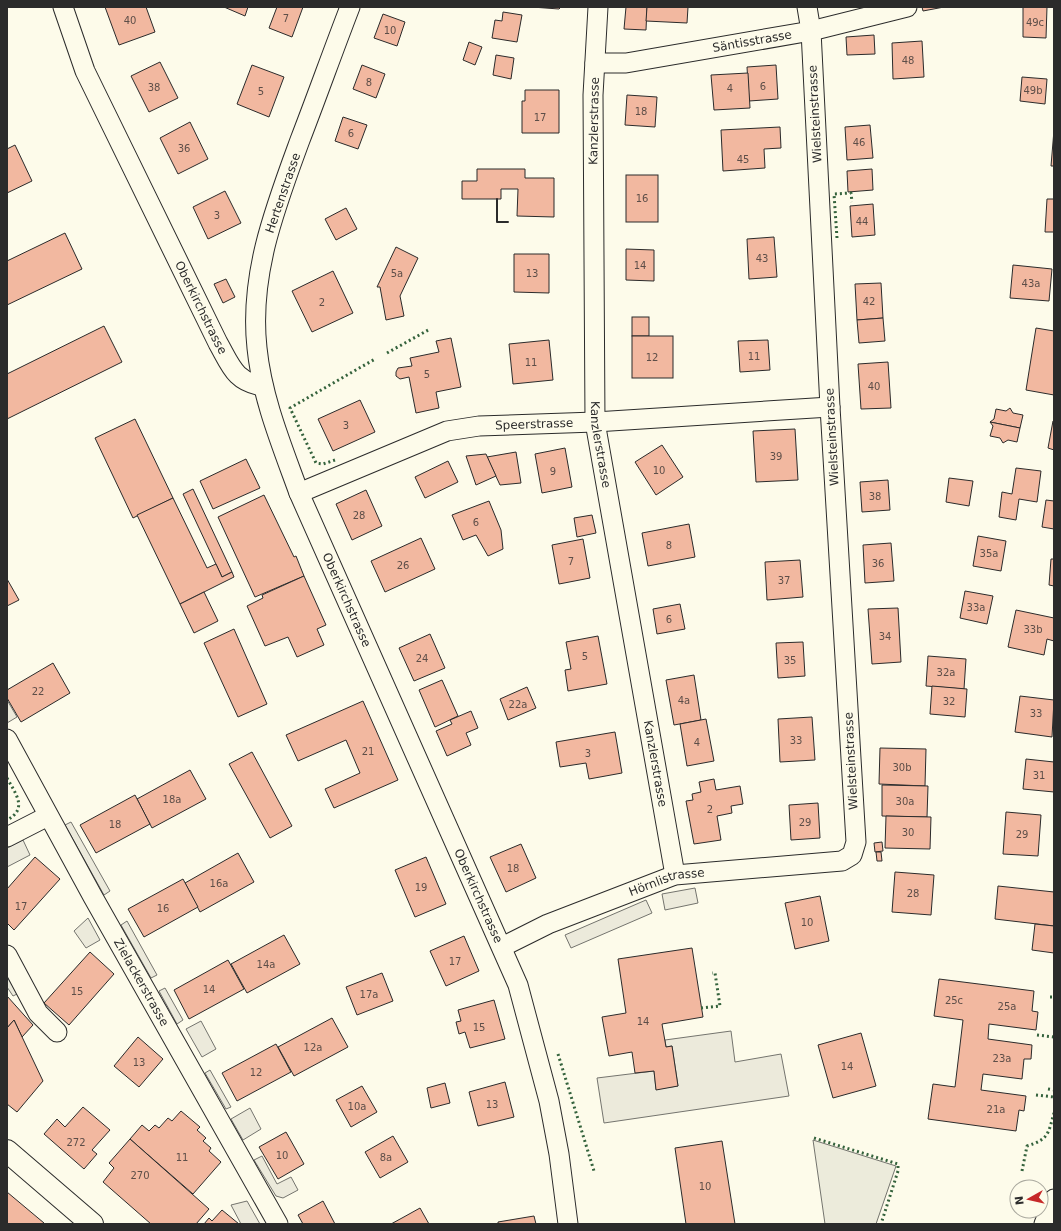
<svg xmlns="http://www.w3.org/2000/svg" width="1061" height="1231" font-family="'DejaVu Sans',sans-serif">
	<style>
		.green { fill: #ecebdb; stroke: #74746e }
		.parking { fill: #eceadb; stroke: #74746e }
		.building { fill: #f2b8a0; stroke: #2b2b2b }
		.lines { fill: none; stroke-linecap: round; stroke-linejoin: round }
		.street-casing { stroke: #2b2b2b; stroke-width: 21 }
		.primary-casing { stroke: #2b2b2b; stroke-width: 24 }
		.street { stroke: #fdfbea; stroke-width: 19 }
		.primary { stroke: #fdfbea; stroke-width: 22 }
		.hedge { stroke: #34623c; stroke-width: 3; stroke-dasharray: 2 3; stroke-linecap: butt }
		.wall { stroke: #2b2b2b; stroke-width: 2 }
		.labels { text-anchor: middle; dominant-baseline: central; stroke-width: 3; stroke-linejoin: round; paint-order: stroke }
		.number-label { font-size: 10px; fill: #5d4e48 }
		.street-label { font-size: 12px; fill: #2b2b2b; stroke: #fdfbea }
	</style>
	<rect width="100%" height="100%" fill="#fdfbea"/>
	<path class="green" d="M813 1140 896 1166 876 1224H825Z"/>
	<g class="parking">
		<path d="M7 700 17 717 7 723Z"/>
		<path d="M71 822 110 891 104 895 65 825Z"/>
		<path d="M23 840 30 855 7 867V848Z"/>
		<path d="M695 888 698 903 665 910 662 894Z"/>
		<path d="M646 900 652 913 571 948 565 935Z"/>
		<path d="M88 918 100 940 86 948 74 931Z"/>
		<path d="M127 921 157 975 151 978 121 925Z"/>
		<path d="M7 969 19 993 13 996 7 987Z"/>
		<path d="M165 988 183 1020 177 1024 159 991Z"/>
		<path d="M201 1021 216 1049 202 1057 186 1029Z"/>
		<path d="M731 1031 735 1062 781 1054 789 1096 604 1123 597 1078 654 1071 656 1089 678 1086 672 1046 666 1047 665 1040Z"/>
		<path d="M210 1070 231 1107 226 1109 205 1073Z"/>
		<path d="M250 1108 261 1129 243 1140 231 1119Z"/>
		<path d="M262 1156 277 1184 291 1177 298 1190 283 1198 276 1196 254 1160Z"/>
		<path d="M247 1201 260 1224H241L231 1205Z"/>
	</g>
	<g class="building">
		<path d="M105 7H146L155 32 119 45Z"/>
		<path d="M224 7H248L245 16Z"/>
		<path d="M277 7H303L292 37 269 28Z"/>
		<path d="M532 7H561L559 9Z"/>
		<path d="M626 7H647L646 30 624 29Z"/>
		<path d="M647 7H688L687 23 646 21Z"/>
		<path d="M922 7H944L923 11Z"/>
		<path d="M1023 7H1047L1046 38 1023 37Z"/>
		<path d="M503 12 522 15 517 42 492 38 495 20 502 21Z"/>
		<path d="M383 14 405 22 397 46 374 38Z"/>
		<path d="M874 35 875 54 847 55 846 37Z"/>
		<path d="M922 41 924 77 893 79 892 43Z"/>
		<path d="M469 42 482 47 475 65 463 60Z"/>
		<path d="M496 55 514 58 511 79 493 75Z"/>
		<path d="M160 62 178 98 149 112 131 76Z"/>
		<path d="M252 65 284 77 269 117 237 104Z"/>
		<path d="M362 65 385 74 376 98 353 89Z"/>
		<path d="M776 65 778 99 749 101 747 67Z"/>
		<path d="M748 73 750 108 714 110 711 75Z"/>
		<path d="M1022 77 1047 79 1045 104 1020 101Z"/>
		<path d="M525 90H559V133H522V101H525Z"/>
		<path d="M627 95 657 97 655 127 625 125Z"/>
		<path d="M343 117 367 125 358 149 335 141Z"/>
		<path d="M190 122 208 159 178 174 160 138Z"/>
		<path d="M870 125 873 158 847 160 845 127Z"/>
		<path d="M780 127 781 148 764 149 765 168 723 171 721 130Z"/>
		<path d="M1054 130V166H1051Z"/>
		<path d="M15 145 32 181 7 193V149Z"/>
		<path d="M477 169H525V178H554V217L517 216 518 189H501V199H462V181H477Z"/>
		<path d="M872 169 873 190 848 192 847 171Z"/>
		<rect x="626" y="175" width="32" height="47"/>
		<path d="M225 191 241 223 208 239 193 207Z"/>
		<path d="M1047 199H1054V232H1045Z"/>
		<path d="M873 204 875 235 852 237 850 206Z"/>
		<path d="M346 208 357 229 336 240 325 219Z"/>
		<path d="M65 233 82 269 7 305V261Z"/>
		<path d="M774 237 777 277 749 279 747 239Z"/>
		<path d="M396 247 418 258 400 296 404 316 386 320 380 287H377Z"/>
		<path d="M626 249 654 250V281L626 280Z"/>
		<path d="M514 254H549V293L514 292Z"/>
		<path d="M1013 265 1052 269 1049 301 1010 298Z"/>
		<path d="M333 271 353 313 312 332 292 291Z"/>
		<path d="M226 279 235 297 223 303 214 284Z"/>
		<path d="M881 283 883 318 857 320 855 284Z"/>
		<rect x="632" y="317" width="17" height="19"/>
		<path d="M883 318 885 341 859 343 857 320Z"/>
		<path d="M104 326 122 362 7 419V374Z"/>
		<path d="M1036 328 1054 331V395L1026 390Z"/>
		<rect x="632" y="336" width="41" height="42"/>
		<path d="M451 338 461 387 436 392 439 408 416 413 409 377 400 379 396 376V372L398 368 412 366 410 358 439 352 436 341Z"/>
		<path d="M549 340 553 380 513 384 509 344Z"/>
		<path d="M768 340 770 370 740 372 738 341Z"/>
		<path d="M888 362 891 408 861 409 858 364Z"/>
		<path d="M360 400 375 432 333 451 318 419Z"/>
		<path d="M1010 408 1013 413 1023 415 1020 428 990 422 994 419 996 409 1006 411Z"/>
		<path d="M135 419 173 498 133 518 95 438Z"/>
		<path d="M1053 421H1054V450L1048 448Z"/>
		<path d="M990 422 1020 428 1017 442 1008 440 1003 443 1000 438 990 436 993 426Z"/>
		<path d="M795 429 798 480 756 482 753 431Z"/>
		<path d="M662 445 683 477 656 495 635 462Z"/>
		<path d="M565 448 572 487 542 493 535 454Z"/>
		<path d="M516 452 521 483 500 485 487 457Z"/>
		<path d="M486 454 496 476 476 485 466 456Z"/>
		<path d="M246 459 260 488 213 509 200 481Z"/>
		<path d="M448 461 458 482 425 498 415 477Z"/>
		<path d="M1016 468 1041 471 1037 502 1019 499 1016 520 999 517 1002 492 1012 494Z"/>
		<path d="M949 478 973 481 969 506 946 502Z"/>
		<path d="M888 480 890 510 862 512 860 482Z"/>
		<path d="M193 489 232 572 222 577 183 494Z"/>
		<path d="M366 490 382 526 352 540 336 504Z"/>
		<path d="M264 495 294 557 296 556 304 576 255 597 218 517Z"/>
		<path d="M173 498 207 568 216 564 222 577 232 572 234 577 180 604 137 515Z"/>
		<path d="M1046 500 1054 501V529L1042 527Z"/>
		<path d="M489 501 501 530 503 549 488 556 476 535 463 540 452 515Z"/>
		<path d="M592 515 596 533 577 537 574 518Z"/>
		<path d="M689 524 695 557 648 566 642 533Z"/>
		<path d="M978 536 1006 541 1001 571 973 566Z"/>
		<path d="M421 538 435 569 385 592 371 561Z"/>
		<path d="M583 539 590 578 559 584 552 545Z"/>
		<path d="M891 543 894 581 865 583 863 545Z"/>
		<path d="M1051 559H1054V586L1049 585Z"/>
		<path d="M800 560 803 597 767 600 765 562Z"/>
		<path d="M304 576 326 625 317 629 324 645 297 657 288 637 265 646 247 606 263 598 262 595Z"/>
		<path d="M7 579 19 600 7 606Z"/>
		<path d="M965 591 993 596 987 624 960 618Z"/>
		<path d="M204 592 218 621 194 633 180 604Z"/>
		<path d="M680 604 685 629 657 634 653 609Z"/>
		<path d="M898 608 901 662 872 664 868 609Z"/>
		<path d="M1016 610 1054 618V641L1047 639 1044 655 1008 647Z"/>
		<path d="M234 629 267 704 238 717 204 643Z"/>
		<path d="M430 634 445 668 414 681 399 648Z"/>
		<path d="M598 636 607 684 568 691 565 670 571 669 566 642Z"/>
		<path d="M803 642 805 676 778 678 776 643Z"/>
		<path d="M928 656 966 659 964 689 926 686Z"/>
		<path d="M53 663 70 693 21 722 7 698V690Z"/>
		<path d="M694 675 701 720 674 725 666 680Z"/>
		<path d="M442 680 458 716 435 727 419 690Z"/>
		<path d="M932 686 967 689 965 717 930 714Z"/>
		<path d="M527 687 536 708 508 720 500 699Z"/>
		<path d="M1020 696 1054 700 1052 737 1015 732Z"/>
		<path d="M363 701 398 780 334 808 325 789 360 773 346 740 298 761 286 735Z"/>
		<path d="M471 711 478 728 466 733 471 745 447 756 436 731 452 724 450 720Z"/>
		<path d="M812 717 815 760 780 762 778 719Z"/>
		<path d="M706 719 714 761 687 766 680 724Z"/>
		<path d="M615 732 622 773 589 779 586 763 560 767 556 742Z"/>
		<path d="M880 748 926 749 925 786 879 784Z"/>
		<path d="M252 752 292 826 270 838 229 764Z"/>
		<path d="M1026 759 1054 762V792L1023 789Z"/>
		<path d="M190 770 206 799 152 828 137 799Z"/>
		<path d="M714 779 716 790 740 786 743 804 731 806 732 813 717 816 721 840 694 844 686 801 693 800 692 794 701 792 699 782Z"/>
		<path d="M882 785 928 786 927 817 882 816Z"/>
		<path d="M135 795 150 824 96 853 80 825Z"/>
		<path d="M818 803 820 838 791 840 789 805Z"/>
		<path d="M1006 812 1041 815 1038 856 1003 854Z"/>
		<path d="M886 816 931 817 930 849 885 848Z"/>
		<path d="M882 842 883 851 875 852 874 843Z"/>
		<path d="M521 844 536 878 506 892 490 857Z"/>
		<path d="M876 852H881L882 861H877Z"/>
		<path d="M238 853 254 882 200 912 185 883Z"/>
		<path d="M35 857 60 879 14 930 7 923V889Z"/>
		<path d="M426 857 446 904 415 917 395 870Z"/>
		<path d="M895 872 934 875 931 915 892 912Z"/>
		<path d="M183 879 198 907 144 937 128 909Z"/>
		<path d="M998 886 1054 892V926L995 919Z"/>
		<path d="M820 896 829 941 795 949 785 903Z"/>
		<path d="M1035 924 1054 926V953L1032 950Z"/>
		<path d="M284 935 300 964 247 993 231 964Z"/>
		<path d="M464 936 479 971 446 986 430 951Z"/>
		<path d="M692 948 703 1017 662 1024 666 1047 672 1046 678 1086 656 1090 654 1071 635 1073 632 1052 609 1056 602 1017 626 1013 618 959Z"/>
		<path d="M90 952 114 974 69 1025 44 1003Z"/>
		<path d="M228 960 244 989 189 1019 174 990Z"/>
		<path d="M382 973 393 1001 357 1015 346 987Z"/>
		<path d="M939 979 1034 991 1032 1011 1038 1012 1036 1030 989 1024 988 1039 1032 1045 1031 1059H1024L1022 1079 983 1074 981 1090 1026 1096 1024 1111 1019 1110 1016 1131 928 1119 933 1084 955 1087 963 1020 934 1016Z"/>
		<path d="M7 996 33 1025 22 1037 14 1020 7 1028Z"/>
		<path d="M494 1000 505 1039 470 1048 465 1032 459 1034 456 1022 461 1021 458 1010Z"/>
		<path d="M332 1018 348 1047 294 1076 278 1047Z"/>
		<path d="M14 1020 43 1081 17 1112 7 1104V1028Z"/>
		<path d="M861 1033 876 1086 833 1098 818 1045Z"/>
		<path d="M138 1037 163 1059 139 1087 114 1066Z"/>
		<path d="M276 1044 291 1072 237 1101 222 1073Z"/>
		<path d="M505 1082 514 1117 478 1126 469 1092Z"/>
		<path d="M445 1083 450 1103 431 1108 427 1088Z"/>
		<path d="M362 1086 377 1112 351 1127 336 1100Z"/>
		<path d="M83 1107 110 1130 92 1150 97 1154 84 1169 44 1134 57 1119 65 1127Z"/>
		<path d="M181 1111 200 1127 197 1130 206 1138 203 1141 211 1148 209 1151 221 1162 193 1194 130 1139 142 1125 149 1131 155 1125 159 1128 168 1118 172 1121Z"/>
		<path d="M286 1132 304 1164 278 1179 259 1147Z"/>
		<path d="M393 1136 408 1162 380 1178 365 1152Z"/>
		<path d="M130 1139 209 1209 196 1224H151L103 1182 114 1168 109 1163Z"/>
		<path d="M722 1141 735 1224H686L675 1148Z"/>
		<path d="M7 1192 44 1223 43 1224H7Z"/>
		<path d="M323 1201 335 1224H303L298 1215Z"/>
		<path d="M420 1208 429 1224H391L402 1218Z"/>
		<path d="M222 1210 239 1224H204L209 1218 212 1221Z"/>
		<path d="M534 1216 536 1224H498V1222Z"/>
	</g>
	<g class="lines">
		<g class="street-casing">
			<g id="street">
				<path id="s1" d="M63 7 85 71 218 343C231 366 235 382 263 386"/>
				<path id="s2" d="M350 7C333 51 317 96 300 140 275 208 249 275 257 348 262 398 282 446 299 493L518 985 549 1101 559 1154 568 1224"/>
				<path id="s3" d="M598 7 593 95 595 422 675 875"/>
				<path id="s4" d="M595 63H626L811 31 907 7"/>
				<path id="s5" d="M299 493 447 431 479 426 595 422 830 407"/>
				<path id="s6" d="M7 739 93 897 278 1224"/>
				<path d="M7 837 48 816"/>
				<path id="s7" d="M502 947 548 924 675 875 842 861 852 855 856 842 830 407 811 31 807 7"/>
				<path d="M7 955 38 1013 57 1032"/>
				<path d="M1044 1224 1054 1199"/>
			</g>
		</g>
		<g class="primary-casing">
			<path id="primary" d="M7 1151 92 1224"/>
		</g>
		<use href="#street" class="street"/>
		<use href="#primary" class="primary"/>
		<g class="hedge">
			<path d="M837 238 834 194 851 193 852 202"/>
			<path d="M387 353 430 329"/>
			<path d="M335 460 323 464 316 463 290 408 375 359"/>
			<path d="M7 778C16 794 28 809 7 820"/>
			<path d="M1050 997H1054"/>
			<path d="M701 1008 720 1006 715 973H712"/>
			<path d="M1037 1035 1054 1037"/>
			<path d="M1053 1044H1054"/>
			<path d="M558 1054 594 1171"/>
			<path d="M1048 1089 1054 1090"/>
			<path d="M1036 1095 1054 1097"/>
			<path d="M814 1138 898 1164V1171L881 1224"/>
			<path d="M1022 1171 1027 1146C1049 1139 1048 1134 1054 1113"/>
		</g>
		<path class="wall" d="M497 199V222H508"/>
	</g>
	<g class="labels">
		<g class="number-label">
			<text x="286" y="18">7</text>
			<text x="130" y="20">40</text>
			<text x="1035" y="22">49c</text>
			<text x="390" y="30">10</text>
			<text x="908" y="60">48</text>
			<text x="369" y="82">8</text>
			<text x="763" y="86">6</text>
			<text x="154" y="87">38</text>
			<text x="730" y="88">4</text>
			<text x="1033" y="90">49b</text>
			<text x="261" y="91">5</text>
			<text x="641" y="111">18</text>
			<text x="540" y="117">17</text>
			<text x="351" y="133">6</text>
			<text x="859" y="142">46</text>
			<text x="184" y="148">36</text>
			<text x="743" y="159">45</text>
			<text x="642" y="198">16</text>
			<text x="217" y="215">3</text>
			<text x="862" y="221">44</text>
			<text x="762" y="258">43</text>
			<text x="640" y="265">14</text>
			<text x="397" y="273">5a</text>
			<text x="532" y="273">13</text>
			<text x="1031" y="283">43a</text>
			<text x="869" y="301">42</text>
			<text x="322" y="302">2</text>
			<text x="754" y="356">11</text>
			<text x="652" y="357">12</text>
			<text x="531" y="362">11</text>
			<text x="427" y="374">5</text>
			<text x="874" y="386">40</text>
			<text x="346" y="425">3</text>
			<text x="776" y="456">39</text>
			<text x="659" y="470">10</text>
			<text x="553" y="471">9</text>
			<text x="875" y="496">38</text>
			<text x="359" y="515">28</text>
			<text x="476" y="522">6</text>
			<text x="669" y="545">8</text>
			<text x="989" y="553">35a</text>
			<text x="571" y="561">7</text>
			<text x="878" y="563">36</text>
			<text x="403" y="565">26</text>
			<text x="784" y="580">37</text>
			<text x="976" y="607">33a</text>
			<text x="669" y="619">6</text>
			<text x="1033" y="629">33b</text>
			<text x="885" y="636">34</text>
			<text x="585" y="656">5</text>
			<text x="422" y="658">24</text>
			<text x="790" y="660">35</text>
			<text x="946" y="672">32a</text>
			<text x="38" y="691">22</text>
			<text x="684" y="700">4a</text>
			<text x="949" y="701">32</text>
			<text x="518" y="704">22a</text>
			<text x="1036" y="713">33</text>
			<text x="796" y="740">33</text>
			<text x="697" y="742">4</text>
			<text x="368" y="751">21</text>
			<text x="588" y="753">3</text>
			<text x="902" y="767">30b</text>
			<text x="1039" y="775">31</text>
			<text x="172" y="799">18a</text>
			<text x="905" y="801">30a</text>
			<text x="710" y="809">2</text>
			<text x="805" y="822">29</text>
			<text x="115" y="824">18</text>
			<text x="908" y="832">30</text>
			<text x="1022" y="834">29</text>
			<text x="513" y="868">18</text>
			<text x="219" y="883">16a</text>
			<text x="421" y="887">19</text>
			<text x="913" y="893">28</text>
			<text x="21" y="906">17</text>
			<text x="163" y="908">16</text>
			<text x="807" y="922">10</text>
			<text x="455" y="961">17</text>
			<text x="266" y="964">14a</text>
			<text x="209" y="989">14</text>
			<text x="77" y="991">15</text>
			<text x="369" y="994">17a</text>
			<text x="954" y="1000">25c</text>
			<text x="1007" y="1006">25a</text>
			<text x="643" y="1021">14</text>
			<text x="479" y="1027">15</text>
			<text x="313" y="1047">12a</text>
			<text x="1002" y="1058">23a</text>
			<text x="139" y="1062">13</text>
			<text x="847" y="1066">14</text>
			<text x="256" y="1072">12</text>
			<text x="492" y="1104">13</text>
			<text x="357" y="1106">10a</text>
			<text x="996" y="1109">21a</text>
			<text x="76" y="1142">272</text>
			<text x="282" y="1155">10</text>
			<text x="182" y="1157">11</text>
			<text x="386" y="1157">8a</text>
			<text x="140" y="1175">270</text>
			<text x="705" y="1186">10</text>
		</g>
		<g class="street-label">
			<text stroke="none"><textPath href="#s4" startOffset="159">Säntisstrasse</textPath></text>
			<text transform="translate(815 114) rotate(-93)">Wielsteinstrasse</text>
			<text transform="translate(594 121) rotate(-89)">Kanzlerstrasse</text>
			<text transform="translate(283 193) rotate(-71)">Hertenstrasse</text>
			<text stroke="none"><textPath href="#s1" startOffset="331">Oberkirchstrasse</textPath></text>
			<text stroke="none"><textPath href="#s5" startOffset="248">Speerstrasse</textPath></text>
			<text transform="translate(832 437) rotate(-93)">Wielsteinstrasse</text>
			<text stroke="none"><textPath href="#s3" startOffset="438">Kanzlerstrasse</textPath></text>
			<text stroke="none"><textPath href="#s2" startOffset="625">Oberkirchstrasse</textPath></text>
			<text transform="translate(851 761) rotate(-93)">Wielsteinstrasse</text>
			<text stroke="none"><textPath href="#s3" startOffset="762">Kanzlerstrasse</textPath></text>
			<text stroke="none"><textPath href="#s7" startOffset="178">Hörnlistrasse</textPath></text>
			<text stroke="none"><textPath href="#s2" startOffset="949">Oberkirchstrasse</textPath></text>
			<text stroke="none"><textPath href="#s6" startOffset="278">Zielackerstrasse</textPath></text>
		</g>
	</g>
	<rect width="1061" height="1231" fill="none" stroke="#2b2b2b" stroke-width="16"/>
	<g transform="translate(1029 1199) rotate(262)"><circle r="19" fill="#fdfbea" stroke="#a9a89e"/>
	<path d="M0-3L7 15L0 10L-7 15Z" fill="#c62828"/>
	<text y="-6" font-size="11" font-weight="bold" text-anchor="middle" fill="#2b2b2b">N</text>
	</g>
</svg>
